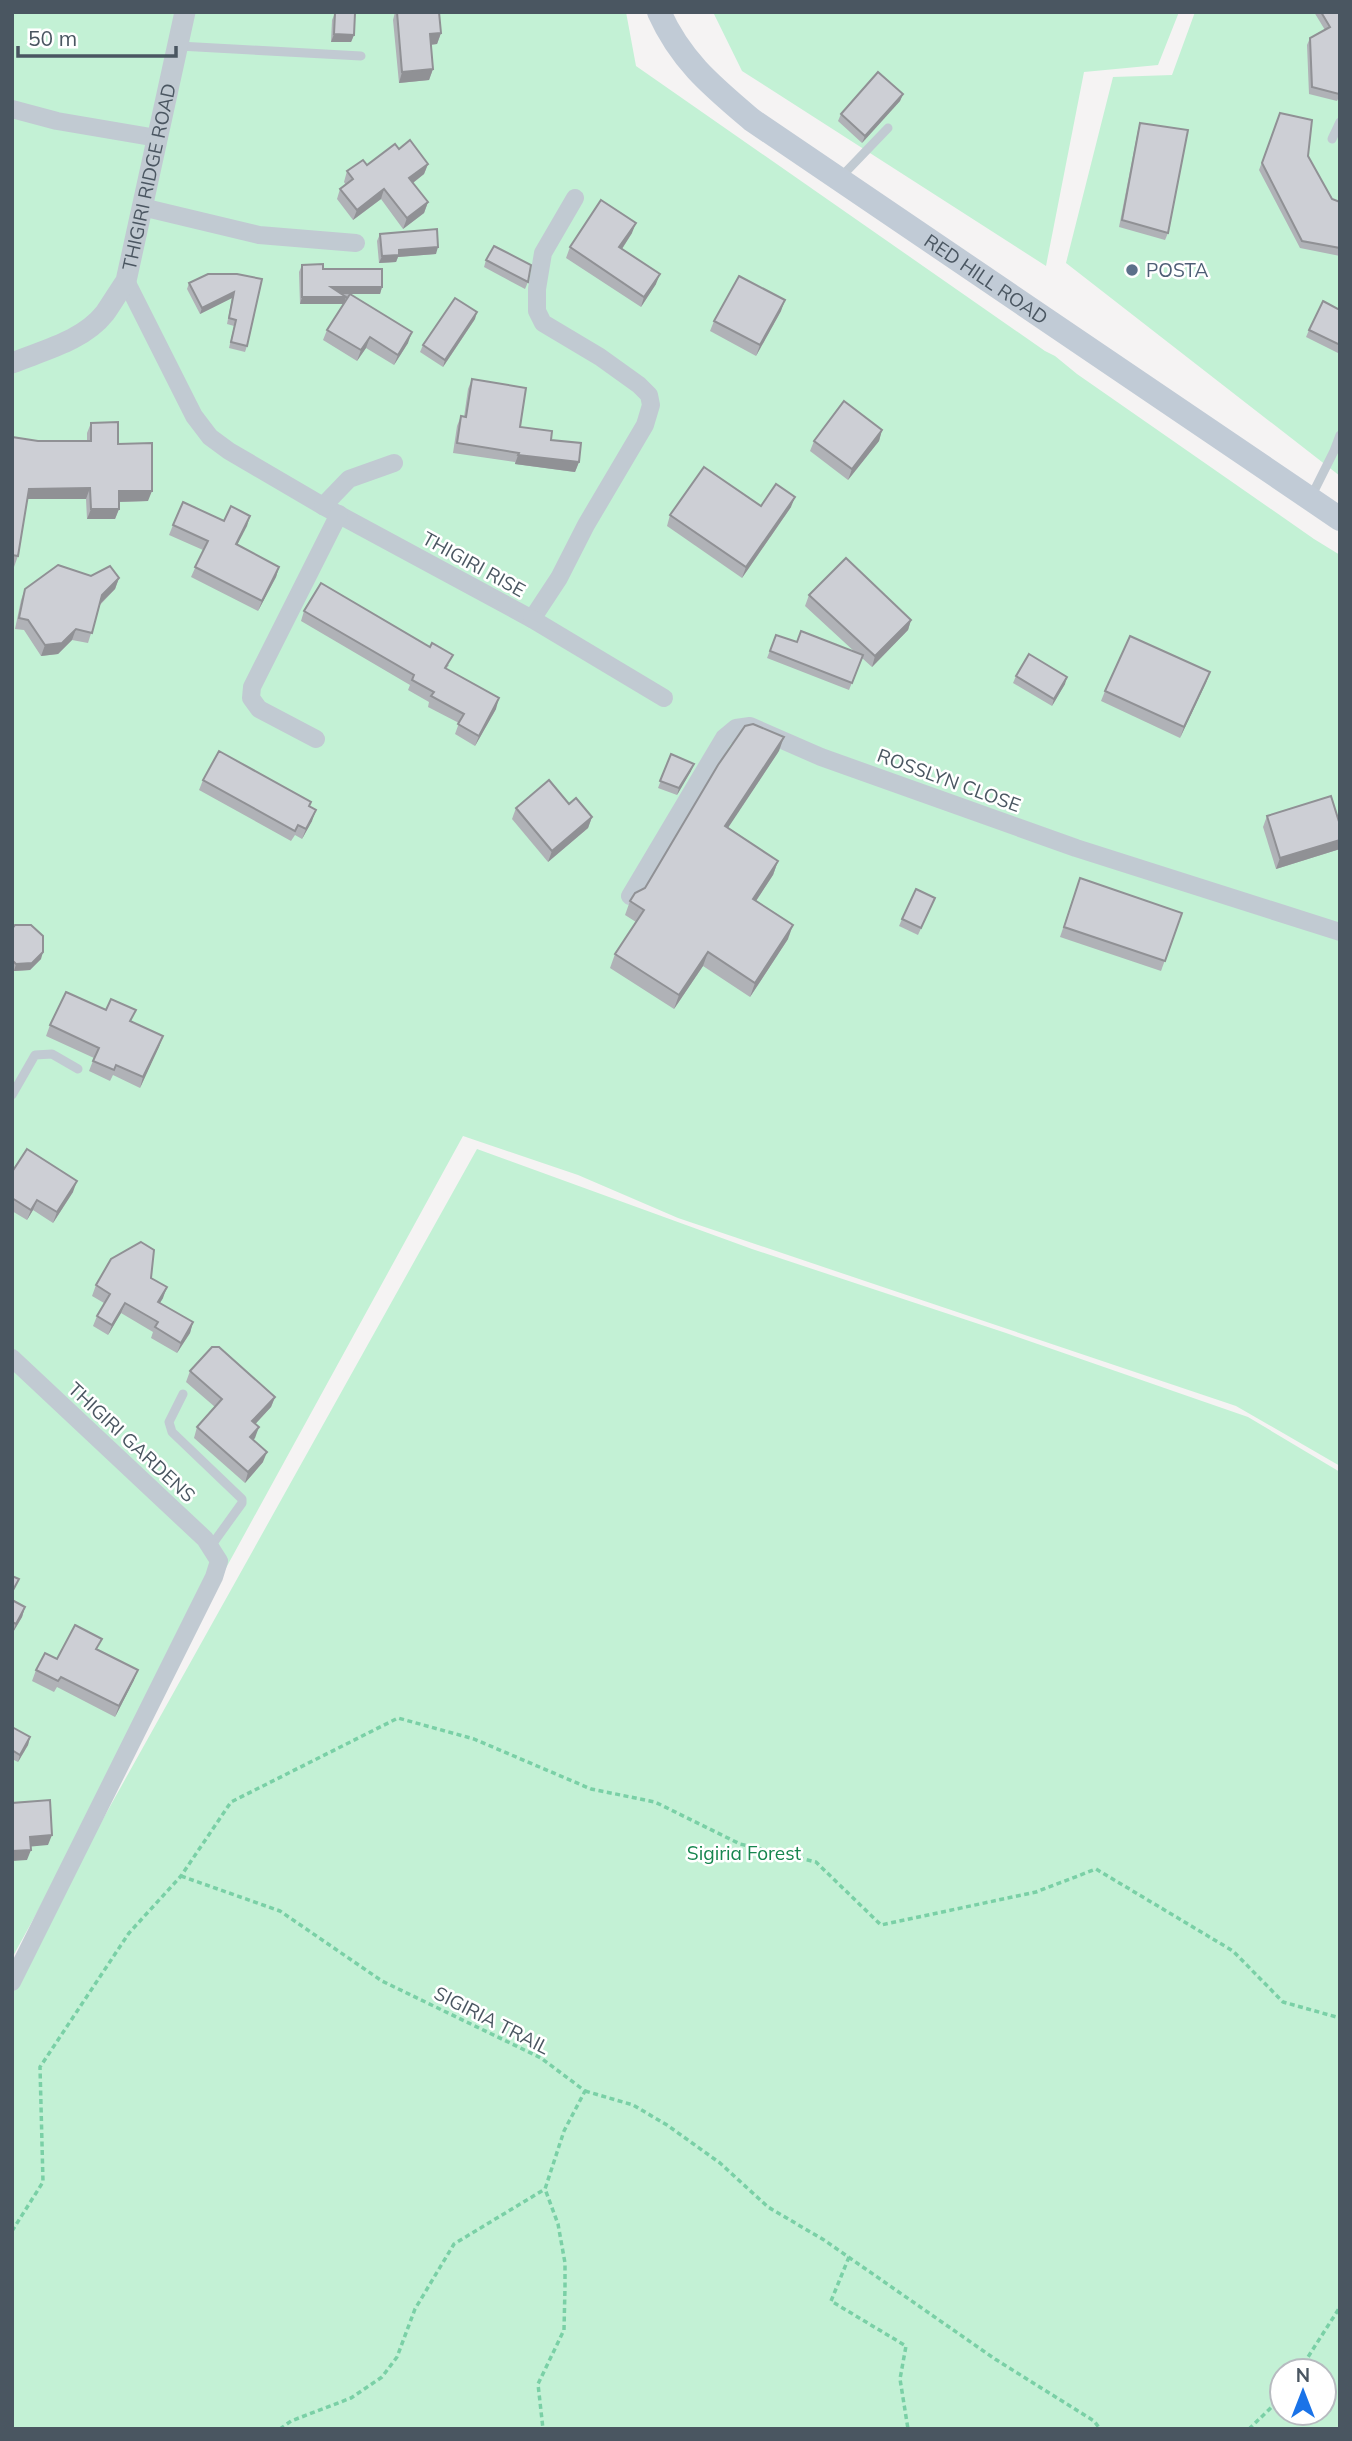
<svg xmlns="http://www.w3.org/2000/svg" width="1352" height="2441" font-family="Mulish,sans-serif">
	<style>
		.green { fill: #c3f1d5; fill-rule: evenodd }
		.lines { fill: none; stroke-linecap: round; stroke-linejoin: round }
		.path { stroke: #7ad0a6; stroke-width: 3.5; stroke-dasharray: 5 3.5; stroke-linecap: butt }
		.service { stroke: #c1cad2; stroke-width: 9 }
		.minor { stroke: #c1cad2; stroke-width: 18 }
		.tertiary { stroke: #c1cad2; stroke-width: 21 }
		.secondary { stroke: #c1cbd6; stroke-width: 24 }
		.wall { fill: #b0b2b7 }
		.shaded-wall { fill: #909195 }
		.building { fill: #cdcfd5; stroke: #909195; stroke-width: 2 }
		.service-dot { fill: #5c6f8a; stroke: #fff; stroke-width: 2.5 }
		.labels { text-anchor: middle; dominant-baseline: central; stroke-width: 5; stroke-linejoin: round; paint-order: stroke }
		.street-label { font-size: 19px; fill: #4a5661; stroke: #fff }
		.service-label { font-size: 19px; fill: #4e5e75; stroke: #fff; text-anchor: start }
		.park-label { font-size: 19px; fill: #17864f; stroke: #fff }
	</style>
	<rect width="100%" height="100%" fill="#f5f3f3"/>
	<g class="green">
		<path d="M12 12H626L636 66 1045 351 1055 356 1077 374 1314 539 1340 555V1466L1236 1406 678 1218 578 1175 463 1136 12 1958Z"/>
		<path d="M713 12H1179L1158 65 1084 72 1046 266 742 71Z"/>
		<path d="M1195 12H1340V476L1066 263 1113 77 1172 75Z"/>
		<path d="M477 1149 752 1249 1006 1333 1248 1417 1340 1472V2429H12V1982ZM1282 2371H1324V2413H1282Z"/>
	</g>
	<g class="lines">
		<g class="path">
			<path d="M181 1876 280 1911 382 1981 541 2058 585 2091 564 2131 545 2189 558 2224 565 2263V2287L564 2330 538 2384 543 2429"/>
			<path d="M585 2091 633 2105 667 2125 720 2163 768 2207 824 2240 995 2359 1094 2421 1100 2429"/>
			<path d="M12 2231 43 2182 40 2067 129 1933 181 1876 231 1802 398 1718 474 1739 591 1789 655 1802 740 1844 816 1862 881 1925 1036 1892 1096 1869 1233 1951 1283 2002 1340 2018"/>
			<path d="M849 2257 831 2301 906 2346 900 2379 908 2429"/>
			<path d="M1299 2371 1340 2307"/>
			<path d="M280 2429 291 2421 351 2398 382 2377 397 2357 415 2309 454 2244 545 2189"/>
			<path d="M1249 2429 1282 2397"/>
		</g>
		<g class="service">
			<path d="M179 46 361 56"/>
			<path d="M1332 139 1340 122"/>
			<path d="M840 178 888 128"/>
			<path d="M1311 497 1334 451 1340 435"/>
			<path d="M12 1095 35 1055 52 1054 78 1069"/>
			<path d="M183 1394 169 1422 172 1432 242 1499V1503L211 1546"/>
		</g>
		<g class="minor">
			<path d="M12 109 57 121 157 138"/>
			<path d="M142 207 259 235 356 243"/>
			<path d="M126 281 194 416 210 437 229 451 323 506 532 619 559 578 586 525 645 425 651 405 649 395 639 385 600 357 543 323 537 311V289L543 253 575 198"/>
			<path d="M323 506 349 479 394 463"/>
			<path d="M532 619 664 698"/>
			<path d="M316 739 259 709 251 698 252 687 339 514"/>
			<path d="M630 896 724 738 736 728 750 726 821 757 1076 848 1340 932"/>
			<path d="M12 1358 205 1539 219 1561 214 1577 12 1982"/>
		</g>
		<path class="tertiary" id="s1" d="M12 363C44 350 83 341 105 313 112 303 119 291 126 281L185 12"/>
		<path class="secondary" id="s2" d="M659 12C681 61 712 86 752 120L1340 519"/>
	</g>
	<g class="wall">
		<path d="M395 12H439L441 33 437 44 431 45 433 69 429 80 399 83 393 20Z"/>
		<path d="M1314 12H1340V95L1337 101 1309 94 1307 45 1310 38 1325 30Z"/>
		<path d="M335 13 354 35 351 42H331L332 20Z"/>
		<path d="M903 94 900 101 862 143 838 121 841 114Z"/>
		<path d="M1280 113 1308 156 1332 199 1340 202V256L1300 248 1259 170Z"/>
		<path d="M1140 123 1168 233 1165 240 1119 227 1138 130Z"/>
		<path d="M399 149 428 164 424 174 413 183 428 202 424 213 403 229 381 199 353 220 337 199 340 189 346 185 344 182 347 171 367 165Z"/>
		<path d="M632 233 622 249 656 284 641 307 566 258 570 247Z"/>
		<path d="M380 234 436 254 398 257 396 262 379 263 377 241Z"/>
		<path d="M486 260 528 282 525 289 484 267Z"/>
		<path d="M302 265 323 269 382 287 380 294H350L408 343 394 365 366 348 357 361 323 340 327 330 344 304H300L299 272Z"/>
		<path d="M237 274 247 346 245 352 229 348 234 326 227 324 232 298 200 314 187 289 189 283Z"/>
		<path d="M1340 310V354L1306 337 1309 330Z"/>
		<path d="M781 311 756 356 710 331 714 321Z"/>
		<path d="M475 319 443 367 420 352 423 345Z"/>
		<path d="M472 379 520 427 551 440 579 462 575 472 515 464V462L453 453 457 426 461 416 464 417 468 389Z"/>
		<path d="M91 423 118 444 148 501 119 502V509L115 519H87L86 499H27L18 556 14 567 12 566V437L38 441H87V433Z"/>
		<path d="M882 430 879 441 848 480 810 451 814 441Z"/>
		<path d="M761 506 791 507 742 578 667 526 670 515Z"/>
		<path d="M250 516 237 545 279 567 276 577 258 611 191 577 203 550 169 535 173 525 224 521Z"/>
		<path d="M91 576 119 578 115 589 100 605 88 643 72 640 58 654 41 656 24 630 15 629 21 600 25 589Z"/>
		<path d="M809 595 911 620 908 630 872 667 862 658 849 690 767 658 776 635 797 642 856 653 805 606Z"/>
		<path d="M304 611 449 665 446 669 496 709 475 746 455 734 459 723 428 707 429 702 408 690 410 685 301 621Z"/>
		<path d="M1210 672 1180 738 1101 701 1105 691Z"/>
		<path d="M1016 676 1065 684 1052 706 1013 683Z"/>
		<path d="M779 751 728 827 778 861 773 875 756 901 788 939 750 997 703 966 674 1009 610 968 615 954 636 922 625 915 630 901 645 888Z"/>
		<path d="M671 754 691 771 677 795 658 788Z"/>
		<path d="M203 780 309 807 312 821 302 839 295 835 291 841 199 790Z"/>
		<path d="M569 804 592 817 588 828 548 862 512 819 516 808Z"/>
		<path d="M1267 816 1340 825V849L1276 869 1263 827Z"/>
		<path d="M1080 878 1182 913 1161 971 1060 937Z"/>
		<path d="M932 905 918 935 899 926 902 919Z"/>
		<path d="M12 929 41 959 30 970 14 971 12 969Z"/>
		<path d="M131 1022 163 1036 140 1088 113 1075 110 1081 89 1071 94 1058 46 1036 50 1025Z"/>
		<path d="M12 1172 73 1192 53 1223 33 1210 27 1220 12 1211Z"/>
		<path d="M151 1278 163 1298 160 1303 193 1322 190 1333 177 1353 151 1338 153 1332 121 1313 108 1335 93 1326 97 1316 104 1303 92 1296 96 1285Z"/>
		<path d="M190 1371 275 1397 271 1407 255 1424V1438L253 1440 263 1462 245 1483 194 1438 197 1427 215 1407 186 1382Z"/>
		<path d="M12 1600 25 1607 22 1617 12 1634Z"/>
		<path d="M98 1650 134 1680 115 1717 57 1687 54 1692 32 1681 36 1670 57 1659Z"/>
		<path d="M12 1727 30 1737 28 1745 18 1762 12 1759Z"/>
	</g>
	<g class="shaded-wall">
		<path d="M441 33 437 44 426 45 430 34Z"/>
		<path d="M334 34 354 35 351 42H331Z"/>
		<path d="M433 69 429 80 399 83 402 72Z"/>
		<path d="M903 94 900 101 862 143 865 136Z"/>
		<path d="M428 164 424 174 405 189 409 178Z"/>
		<path d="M384 189 381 199 353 220 357 210Z"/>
		<path d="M428 202 424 213 403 229 407 218Z"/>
		<path d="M636 223 632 233 616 258 619 247Z"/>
		<path d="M438 247 436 254 398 257 396 262 379 263 382 256 399 250Z"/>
		<path d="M660 274 656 284 641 307 644 297Z"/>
		<path d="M331 287H382L380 294H329Z"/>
		<path d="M234 292 232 298 200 314 202 308Z"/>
		<path d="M302 297H346L344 304H300Z"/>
		<path d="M785 300 781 311 756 356 760 345Z"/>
		<path d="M477 312 475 319 443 367 445 360Z"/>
		<path d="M412 332 408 343 394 365 398 355Z"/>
		<path d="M370 337 366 348 357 361 361 350Z"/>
		<path d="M882 430 879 441 848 480 852 469Z"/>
		<path d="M518 455 579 462 575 472 515 464Z"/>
		<path d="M90 488 86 499H25L29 489Z"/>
		<path d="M119 491H152L148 501 115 502Z"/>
		<path d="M795 497 791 507 742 578 746 567Z"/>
		<path d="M91 509H119L115 519H87Z"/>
		<path d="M250 516 247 526 232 555 236 544Z"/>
		<path d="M279 567 276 577 258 611 262 601Z"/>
		<path d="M119 578 115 589 98 606 102 595Z"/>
		<path d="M911 620 908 630 872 667 875 656Z"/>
		<path d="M76 629 72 640 58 654 41 656 45 645Z"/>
		<path d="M1210 672 1206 683 1180 738 1184 727Z"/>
		<path d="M1067 677 1065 684 1052 706 1054 699Z"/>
		<path d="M499 698 496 709 475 746 479 736Z"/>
		<path d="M784 737 779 751 720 840 725 826Z"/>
		<path d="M694 764 691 771 677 795 679 788Z"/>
		<path d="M316 810 312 821 302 839 306 829Z"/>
		<path d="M592 817 588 828 548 862 552 851Z"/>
		<path d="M1340 840V849L1276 869 1280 858Z"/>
		<path d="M778 861 773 875 748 913 753 899Z"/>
		<path d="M793 925 788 939 750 997 755 983Z"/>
		<path d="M43 952 41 959 30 970 14 971 16 964Z"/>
		<path d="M708 952 703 966 674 1009 679 995Z"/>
		<path d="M163 1036 159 1047 140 1088 143 1077Z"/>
		<path d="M77 1181 73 1192 53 1223 57 1212Z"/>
		<path d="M37 1200 33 1210 27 1220 31 1210Z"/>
		<path d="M167 1287 163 1298 154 1312 158 1302Z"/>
		<path d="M125 1303 121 1313 108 1335 112 1325Z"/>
		<path d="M193 1322 190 1333 177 1353 181 1343Z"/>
		<path d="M275 1397 271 1407 248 1432 252 1421Z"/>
		<path d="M259 1427 255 1438 246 1447 250 1437Z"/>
		<path d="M267 1452 263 1462 245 1483 248 1472Z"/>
		<path d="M25 1607 22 1617 12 1634 16 1624Z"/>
		<path d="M138 1670 134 1680 115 1717 119 1706Z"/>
		<path d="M30 1737 28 1745 18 1762 20 1755Z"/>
		<path d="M52 1835 48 1845 26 1847 30 1837Z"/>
		<path d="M31 1850 27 1860 12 1861V1851Z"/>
	</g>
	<g class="building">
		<path d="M397 12H439L441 33 430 34 433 69 402 72Z"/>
		<path d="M1321 12H1340L1339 94 1312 87 1310 38 1330 27Z"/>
		<path d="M335 13H355L354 35 334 34Z"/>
		<path d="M878 72 903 94 865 136 841 114Z"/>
		<path d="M1280 113 1312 120 1308 156 1332 199 1340 202V248L1302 241 1262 163Z"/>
		<path d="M1140 123 1188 130 1168 233 1122 220Z"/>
		<path d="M410 140 428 164 409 178 428 202 407 218 384 189 357 210 340 189 353 179 347 171 363 160 367 165 395 144 399 149Z"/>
		<path d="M601 200 636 223 619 247 660 274 644 297 570 247Z"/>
		<path d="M437 229 438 247 399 250V255L382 256 380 234Z"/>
		<path d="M494 246 531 265 528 282 486 260Z"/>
		<path d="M323 264V269H382V287H331L346 297H302V265Z"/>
		<path d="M208 274H237L262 279 247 346 231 342 236 320 229 318 234 292 202 308 189 283Z"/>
		<path d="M739 276 785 300 760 345 714 321Z"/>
		<path d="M350 294 412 332 398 355 370 337 361 350 327 330Z"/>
		<path d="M455 298 477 312 445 360 423 345Z"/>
		<path d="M1323 301 1340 310V345L1309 330Z"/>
		<path d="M472 379 526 388 520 427 552 431 551 440 581 443 579 462 518 455 519 453 457 443 461 416 466 417Z"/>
		<path d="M844 401 882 430 852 469 814 441Z"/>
		<path d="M118 422V444L152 443V491H119V509H91L90 488 29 489 18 556 12 555V437L38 441H91V423Z"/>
		<path d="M704 467 761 506 776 484 795 497 746 567 670 515Z"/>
		<path d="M183 502 224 521 231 506 250 516 236 544 279 567 262 601 195 567 208 541 173 525Z"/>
		<path d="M846 558 911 620 875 656 809 595Z"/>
		<path d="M58 565 91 576 110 566 119 578 102 595 92 633 76 629 62 643 45 645 28 620 19 618 25 589Z"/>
		<path d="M321 583 430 647 432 643 453 655 445 668 499 698 479 736 458 724 464 714 431 696 434 692 412 680 414 675 304 611Z"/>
		<path d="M801 631 863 655 852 683 770 651 776 635 797 642Z"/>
		<path d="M1130 636 1210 672 1184 727 1105 691Z"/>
		<path d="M1029 654 1067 677 1054 699 1016 676Z"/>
		<path d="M753 724 784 737 725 826 778 861 753 899 793 925 755 983 708 952 679 995 615 954 644 910 630 901 635 893 645 888 718 765 745 726Z"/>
		<path d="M219 751 311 802 309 806 316 810 306 829 298 825 295 831 203 780Z"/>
		<path d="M671 754 694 764 679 788 660 781Z"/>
		<path d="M549 780 569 804 576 798 592 817 552 851 516 808Z"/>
		<path d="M1331 796 1340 825V840L1280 858 1267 816Z"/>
		<path d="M1080 878 1182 913 1165 961 1064 927Z"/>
		<path d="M916 889 935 898 921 928 902 919Z"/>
		<path d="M15 925H31L43 936V952L32 963 16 964 12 960V929Z"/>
		<path d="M66 992 106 1010 111 999 136 1010 130 1021 163 1036 143 1077 116 1065 114 1070 93 1061 99 1048 50 1025Z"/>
		<path d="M27 1149 77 1181 57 1212 37 1200 31 1210 12 1198V1172Z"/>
		<path d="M141 1242 154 1250 151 1278 167 1287 158 1302 193 1322 181 1343 155 1327 158 1322 125 1303 112 1325 97 1316 110 1294 96 1285 111 1259Z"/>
		<path d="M212 1347H219L275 1397 252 1421 259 1427 250 1437 267 1452 248 1472 197 1427 222 1399 190 1371Z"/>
		<path d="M12 1576 19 1579 12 1592Z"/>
		<path d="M12 1600 25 1607 16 1624 12 1622Z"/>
		<path d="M75 1625 102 1639 96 1649 138 1670 119 1706 61 1677 58 1681 36 1670 45 1653 57 1659Z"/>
		<path d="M12 1727 30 1737 20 1755 12 1750Z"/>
		<path d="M50 1800 52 1835 30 1837 31 1850 12 1851V1803Z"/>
	</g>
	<circle class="service-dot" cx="1132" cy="270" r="7"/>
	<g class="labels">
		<g class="street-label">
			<text stroke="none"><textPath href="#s1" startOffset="252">THIGIRI RIDGE ROAD</textPath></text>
			<text stroke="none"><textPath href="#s2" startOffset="427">RED HILL ROAD</textPath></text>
			<text transform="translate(474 564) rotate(29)">THIGIRI RISE</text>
			<text transform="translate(949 780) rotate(20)">ROSSLYN CLOSE</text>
			<text transform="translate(132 1442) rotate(43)">THIGIRI GARDENS</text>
			<text transform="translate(492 2020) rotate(27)">SIGIRIA TRAIL</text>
		</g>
		<g class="service-label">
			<text x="1146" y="270">POSTA</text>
		</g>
		<g class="park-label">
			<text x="744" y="1853">Sigiria Forest</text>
		</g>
	</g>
	<rect width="1352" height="2441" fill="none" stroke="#4a5661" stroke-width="28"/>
	<g transform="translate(1303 2392)"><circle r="33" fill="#ffffff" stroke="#b7bbc0" stroke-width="2"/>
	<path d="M0-5L12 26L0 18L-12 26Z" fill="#1a73e8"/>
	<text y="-10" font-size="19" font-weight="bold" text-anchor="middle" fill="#4a5661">N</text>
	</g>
	<path d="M18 46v10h158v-10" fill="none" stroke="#4a5661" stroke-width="3.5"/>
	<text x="28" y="46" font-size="21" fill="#4a5661" stroke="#ffffff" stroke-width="5" paint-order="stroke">50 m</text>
</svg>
